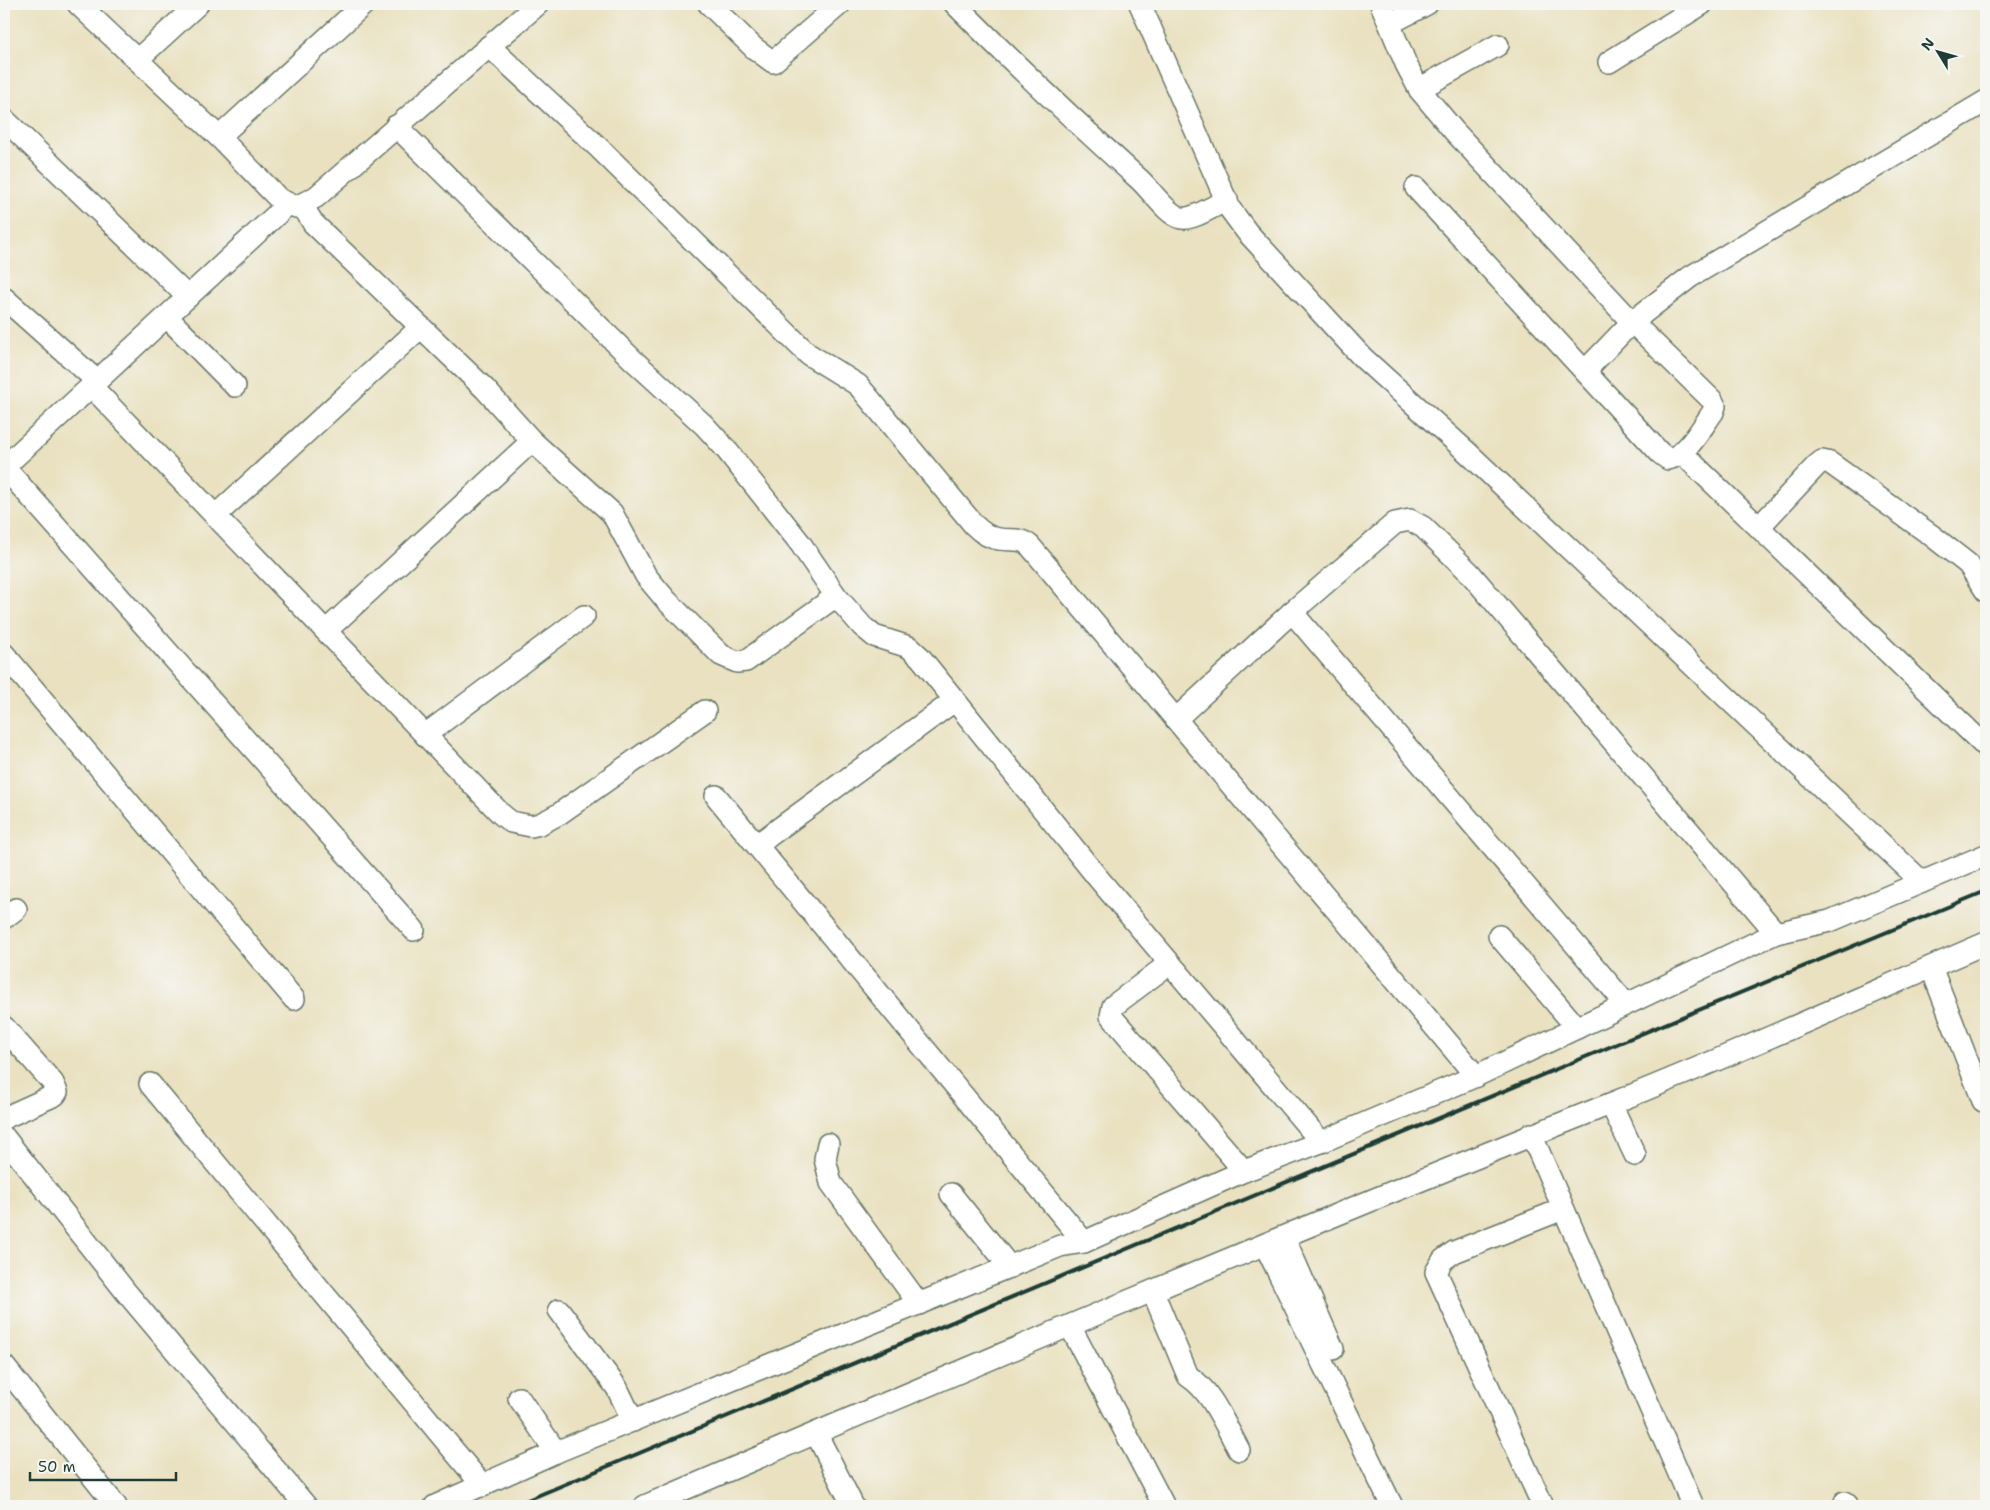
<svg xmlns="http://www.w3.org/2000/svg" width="1990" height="1510" font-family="'Shantell Sans',sans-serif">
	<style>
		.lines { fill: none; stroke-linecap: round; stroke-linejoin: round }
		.minor-casing { stroke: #667665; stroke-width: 24 }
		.minor { stroke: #fff; stroke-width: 21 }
		.rail { stroke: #1f3d34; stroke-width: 4 }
	</style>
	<rect width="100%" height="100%" fill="#f6f6f2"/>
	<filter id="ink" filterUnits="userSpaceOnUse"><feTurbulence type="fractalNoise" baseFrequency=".02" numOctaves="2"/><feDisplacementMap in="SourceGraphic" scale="10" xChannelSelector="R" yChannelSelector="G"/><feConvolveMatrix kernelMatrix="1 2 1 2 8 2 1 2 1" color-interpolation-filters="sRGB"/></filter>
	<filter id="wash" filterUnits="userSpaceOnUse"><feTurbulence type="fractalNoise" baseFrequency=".0096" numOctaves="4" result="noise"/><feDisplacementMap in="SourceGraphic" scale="20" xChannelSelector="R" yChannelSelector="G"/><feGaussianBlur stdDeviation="1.12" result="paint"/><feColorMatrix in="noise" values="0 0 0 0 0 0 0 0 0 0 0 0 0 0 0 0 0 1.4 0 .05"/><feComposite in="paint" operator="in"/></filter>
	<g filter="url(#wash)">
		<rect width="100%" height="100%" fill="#e9e1c0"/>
	</g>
	<g filter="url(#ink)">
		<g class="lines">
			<g class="minor-casing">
				<g id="minor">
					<path d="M78 4 219 137 279 199 296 207 316 197 538 4"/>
					<path d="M709 4 754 48 773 62 840 4"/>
					<path d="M955 4C1015 65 1077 123 1140 180 1151 190 1168 216 1182 218 1193 220 1215 205 1227 200"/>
					<path d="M1140 4 1230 209 1247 232 1363 358 1468 453 1922 882"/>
					<path d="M1381 4 1406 64 1419 89 1454 131 1632 322 1712 400 1715 406 1713 412C1702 427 1687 456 1668 459L1660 453 1416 188"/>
					<path d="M1391 23 1427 4"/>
					<path d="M489 46 598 147 808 354 858 385 974 525C981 532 989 538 999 539 1012 541 1020 537 1030 546L1476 1076"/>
					<path d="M137 60 198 4"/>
					<path d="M1609 62 1702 4"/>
					<path d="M1419 89 1498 45"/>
					<path d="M4 119 188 297"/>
					<path d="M396 126 633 360 704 425 725 448 800 543 836 596 862 626 874 636 909 647 920 657 1098 878 1321 1142"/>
					<path d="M219 137 364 4"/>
					<path d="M302 205 313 223 485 389 532 441 612 513 646 576 666 600 721 655 737 662 746 661 836 596"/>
					<path d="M4 298 97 381"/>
					<path d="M167 317 235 386"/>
					<path d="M1585 371 1632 322 1690 277 1986 101"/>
					<path d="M91 386 501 814 511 822 531 826 540 824 559 814 705 711"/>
					<path d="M1682 453 1986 747"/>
					<path d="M4 467 414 930"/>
					<path d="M4 467 287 205"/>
					<path d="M216 515 421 327"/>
					<path d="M1760 526 1817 465 1822 461 1830 463 1931 535 1968 564 1986 591"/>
					<path d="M1292 612 1626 1004"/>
					<path d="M327 630 532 441"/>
					<path d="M4 654 294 999"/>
					<path d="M1176 719 1292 612 1395 523 1410 520 1423 527 1469 572 1776 933"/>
					<path d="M425 735 584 616"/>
					<path d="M716 796 1084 1242"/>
					<path d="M758 844 954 701"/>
					<path d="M4 918 16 909"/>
					<path d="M1499 936 1577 1028"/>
					<path d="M1170 963 1113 1006 1111 1016 1244 1171"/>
					<path d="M1931 967 1983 1101"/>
					<path d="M4 1027 53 1083 57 1092 55 1095 4 1118"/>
					<path d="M150 1084 483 1486"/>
					<path d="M1611 1104 1635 1155"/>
					<path d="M1531 1134 1693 1506"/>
					<path d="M4 1137 126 1292 306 1506"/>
					<path d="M828 1144 825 1159 831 1183 919 1304"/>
					<path d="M951 1194 1010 1267"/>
					<path d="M1284 1237 1333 1349"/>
					<path d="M1265 1245 1392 1506"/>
					<path d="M1153 1292 1188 1376C1212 1391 1225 1425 1239 1450"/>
					<path d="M559 1310 617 1388 633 1421"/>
					<path d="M1070 1326 1164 1506"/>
					<path d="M4 1366 116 1506"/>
					<path d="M519 1398 556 1452"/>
					<path d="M816 1433 853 1506"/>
					<path d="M1845 1502 1846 1506"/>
					<path d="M435 1506 556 1452 1060 1246 1084 1242 1244 1171 1321 1142 1476 1076 1776 933 1830 921 1986 855"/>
					<path d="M645 1506C965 1369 1286 1233 1610 1104 1736 1054 1861 997 1986 943"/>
					<path d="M1543 1506 1436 1272 1443 1260 1454 1252 1563 1209"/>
				</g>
			</g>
			<use href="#minor" class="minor"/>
			<path class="rail" d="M513 1506 1554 1070 1986 891"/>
		</g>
	</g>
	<rect width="1990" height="1510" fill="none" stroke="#f6f6f2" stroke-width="20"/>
	<g transform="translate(1938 52) rotate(307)" stroke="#f6f6f2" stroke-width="4" paint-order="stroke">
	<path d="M0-4L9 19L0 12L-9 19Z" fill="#1f3d34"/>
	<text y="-8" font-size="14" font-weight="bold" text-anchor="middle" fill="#1f3d34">N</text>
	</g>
	<path d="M30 1472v8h146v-8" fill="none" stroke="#1f3d34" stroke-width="2.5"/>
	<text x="38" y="1472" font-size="15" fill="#1f3d34" stroke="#f6f6f2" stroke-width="4" paint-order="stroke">50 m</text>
</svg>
